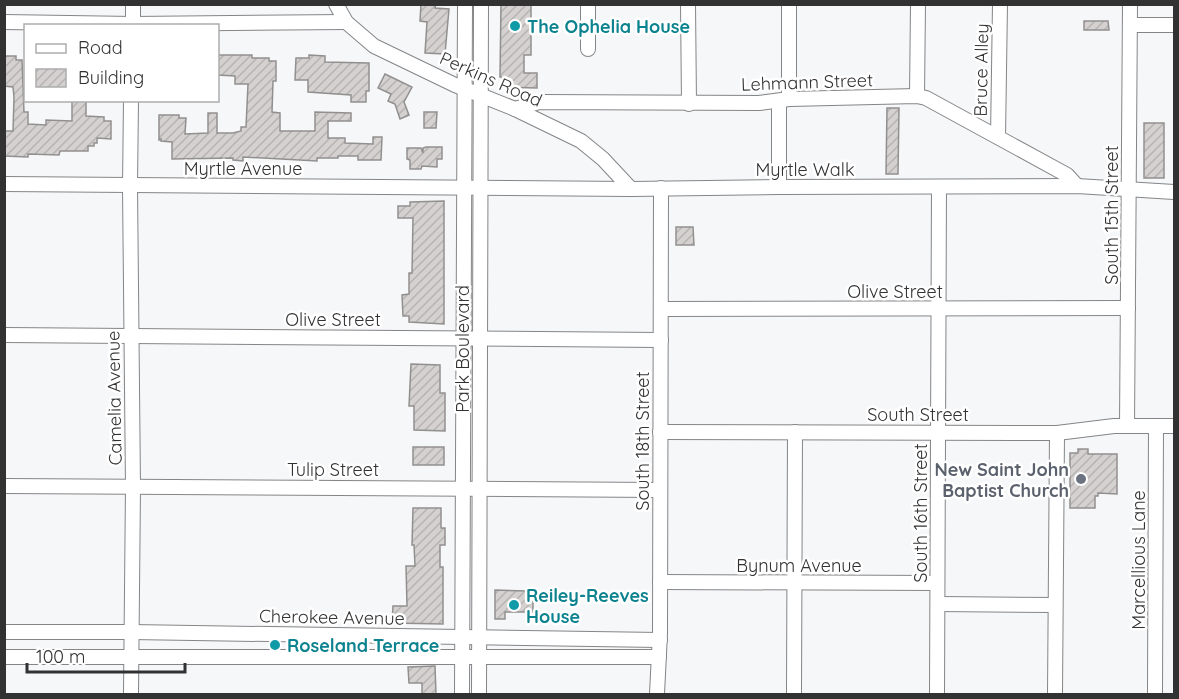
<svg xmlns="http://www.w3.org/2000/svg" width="1179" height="699" font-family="Quicksand,sans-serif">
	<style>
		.building { fill: url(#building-hatch); stroke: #92908f; stroke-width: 1.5 }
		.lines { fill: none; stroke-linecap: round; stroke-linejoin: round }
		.minor-casing { stroke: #848587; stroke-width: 16 }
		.minor { stroke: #fff; stroke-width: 14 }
		.culture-dot { fill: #0f9aa8; stroke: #fff; stroke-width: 2 }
		.worship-dot { fill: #6b7280; stroke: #fff; stroke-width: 2 }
		.labels { text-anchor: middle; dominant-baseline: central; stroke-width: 5; stroke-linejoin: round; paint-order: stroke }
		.culture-label { font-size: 18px; font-weight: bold; fill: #0d838f; stroke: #fff; text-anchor: start }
		.street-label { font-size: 18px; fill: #323233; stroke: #fff }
		.worship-label { font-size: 18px; font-weight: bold; fill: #5b616d; stroke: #fff; text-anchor: end }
	</style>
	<defs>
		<pattern id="building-hatch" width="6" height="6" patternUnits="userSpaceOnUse" patternTransform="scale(1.5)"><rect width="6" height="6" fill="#d4d1d0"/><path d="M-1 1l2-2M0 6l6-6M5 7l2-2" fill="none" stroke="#b6b4b3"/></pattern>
	</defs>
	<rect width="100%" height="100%" fill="#f6f7f9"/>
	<g class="building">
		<path d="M421 4H436L435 8 449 9 445 54 425 53 427 22 420 21Z"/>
		<path d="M501 4H531V55H524V73H537V88L503 87 502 77H500Z"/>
		<path d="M1084 21H1108L1109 30H1084Z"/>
		<path d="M218 55H252V58H269V61H276V81H273L272 112 280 113V131H315V112L351 113V121H328V138H345V143L373 144V137H382L381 160H358V156H338V158H317V161L243 157V161L233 160V158L172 159V142L161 141V139L159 140V115H179V118H186L185 134 208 133V113H217V133H233L241 131V127H246L248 84H235V76L218 75Z"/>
		<path d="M309 55 325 56V62L369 63V91H366V102H351V95L308 92V80H295L296 58H309Z"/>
		<path d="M4 56H16V60H22L24 112H28V124L46 125V120L72 121V100H86V116L104 117V121H111V139L97 138V143H94V146H88V151H60L59 155 28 154V157L4 156V131H13L14 97 13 87 4 86Z"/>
		<path d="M385 74 412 87 404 102 409 115 400 119 395 104 388 101 391 94 378 88Z"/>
		<path d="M887 108H899L898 174H886Z"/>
		<path d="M424 112H437L436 128H424Z"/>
		<rect x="1144" y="123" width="20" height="55"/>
		<path d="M426 147H442V159H437V167L422 166 421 169H410V160L407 159V148H421L423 153V148Z"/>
		<path d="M444 201V324L409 322V316H403L402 295 409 294V273H412L413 218H398V206H410V202Z"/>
		<path d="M676 227H693L694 245H676Z"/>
		<path d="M411 364 440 365V393H445V431L414 430V406H409Z"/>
		<rect x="413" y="447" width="31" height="18"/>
		<path d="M1078 449H1088V454H1117V494L1098 493V496H1095V508H1070V453H1078Z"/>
		<path d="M413 508H441V528H445V545H440V567H443V624L392 623 393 606H407L406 566H415L414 545H412Z"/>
		<path d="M495 590 527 591V599H533V612H505V619H495Z"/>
		<path d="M435 666 436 694H422V683H409L408 667Z"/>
	</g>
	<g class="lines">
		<g class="minor-casing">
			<g id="minor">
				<path d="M133 4V26"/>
				<path d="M336 4 346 22 374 46 455 85 515 109 581 141 603 159 631 189"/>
				<path d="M688 4 689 104"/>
				<path d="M4 22 133 24 346 22"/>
				<path d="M1130 25H1174"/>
				<path d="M588 49V4"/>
				<path d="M917 96 918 4"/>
				<path d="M789 99V4"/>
				<path d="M515 109 539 102 759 103 789 99 917 96 926 98 1067 175 1077 186"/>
				<path d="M998 137 1000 4"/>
				<path d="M4 184 631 189 779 187 1077 186 1174 192"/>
				<path d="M779 187V101"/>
				<path d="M661 309 1128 308"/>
				<path d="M4 335 661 340"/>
				<path d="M1127 426 1130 4"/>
				<path d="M660 432 1057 433 1114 426H1174"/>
				<path d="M4 486 660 490"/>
				<path d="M660 582 937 583"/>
				<path d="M938 604 1054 605"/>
				<path d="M4 632H131L660 640"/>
				<path d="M4 657H659"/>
				<path d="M131 694 133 487 130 186 131 100"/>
				<path d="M462 694 465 4"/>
				<path d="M479 694 481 4"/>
				<path d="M657 694 660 633 661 188"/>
				<path d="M794 694 795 432"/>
				<path d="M937 694 939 187"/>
				<path d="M1055 694 1057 433"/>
				<path d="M1155 694 1156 426"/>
			</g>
		</g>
		<use href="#minor" class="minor"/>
	</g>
	<g class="culture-dot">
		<circle cx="515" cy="26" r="6"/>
		<circle cx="514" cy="605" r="6"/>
		<circle cx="275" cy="645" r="6"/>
	</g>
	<circle class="worship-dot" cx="1081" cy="479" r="6"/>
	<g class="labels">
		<g class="culture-label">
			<text x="527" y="26">The Ophelia House</text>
			<text x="526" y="595">Reiley-Reeves<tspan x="526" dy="21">House</tspan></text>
			<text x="287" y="645">Roseland Terrace</text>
		</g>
		<g class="street-label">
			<text transform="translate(981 70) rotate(-89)">Bruce Alley</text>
			<text transform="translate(491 79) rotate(24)">Perkins Road</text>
			<text transform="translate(807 82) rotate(-2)">Lehmann Street</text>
			<text x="243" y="168">Myrtle Avenue</text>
			<text x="805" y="169">Myrtle Walk</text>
			<text transform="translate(1111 215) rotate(-90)">South 15th Street</text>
			<text x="895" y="291">Olive Street</text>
			<text x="333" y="319">Olive Street</text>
			<text transform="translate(462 349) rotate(-90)">Park Boulevard</text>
			<text transform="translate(114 398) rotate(-91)">Camelia Avenue</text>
			<text x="918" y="414">South Street</text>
			<text transform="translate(642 441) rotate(-90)">South 18th Street</text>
			<text x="333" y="469">Tulip Street</text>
			<text transform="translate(920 513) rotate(-90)">South 16th Street</text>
			<text transform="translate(1138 560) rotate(-90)">Marcellious Lane</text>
			<text x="799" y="565">Bynum Avenue</text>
			<text transform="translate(332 617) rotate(1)">Cherokee Avenue</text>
		</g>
		<g class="worship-label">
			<text x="1069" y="469">New Saint John<tspan x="1069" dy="21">Baptist Church</tspan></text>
		</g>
	</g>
	<rect width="1179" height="699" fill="none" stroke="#323233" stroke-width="12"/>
	<rect x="24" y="24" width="195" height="78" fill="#ffffff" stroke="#adadad" stroke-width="1.5"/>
	<rect x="36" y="44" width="30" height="9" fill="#ffffff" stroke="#adadad" stroke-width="1.5"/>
	<text x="78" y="54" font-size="18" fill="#323233">Road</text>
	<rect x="36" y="69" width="30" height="18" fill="url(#building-hatch)" stroke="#adadad" stroke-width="1.5"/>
	<text x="78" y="84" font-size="18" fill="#323233">Building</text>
	<path d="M27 663v9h158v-9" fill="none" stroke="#323233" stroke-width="3"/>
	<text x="36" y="663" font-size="18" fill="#323233" stroke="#ffffff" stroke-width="4.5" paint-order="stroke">100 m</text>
</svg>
